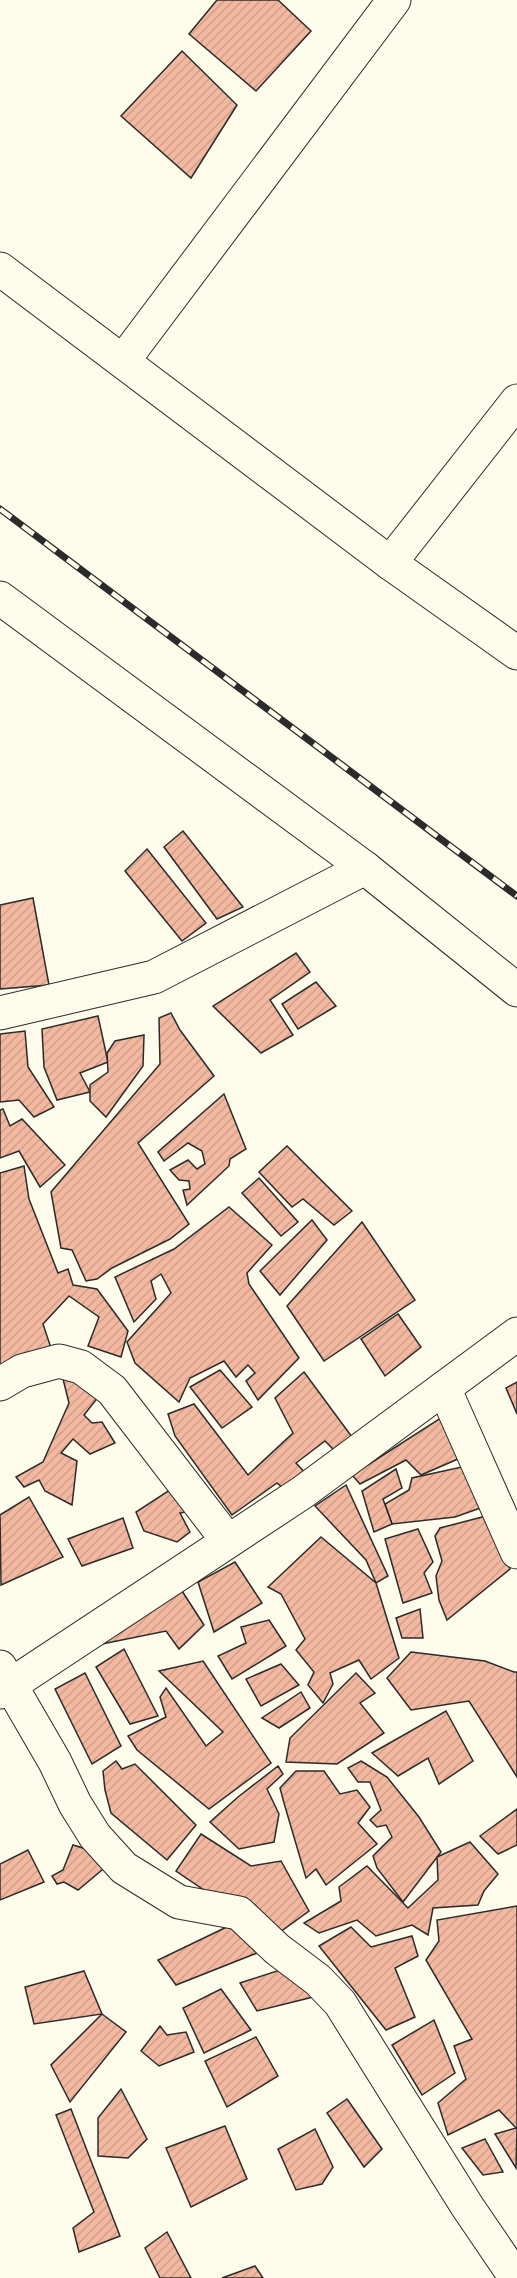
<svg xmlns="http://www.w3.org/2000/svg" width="517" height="2278" font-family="'Space Grotesk',sans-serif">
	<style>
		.building { fill: url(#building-hatch); stroke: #2b2b2b; stroke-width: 1.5 }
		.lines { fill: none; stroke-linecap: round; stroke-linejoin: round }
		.minor-casing { stroke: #2b2b2b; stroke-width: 35 }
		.minor { stroke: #fdfbea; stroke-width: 33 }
		.rail-casing { stroke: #2b2b2b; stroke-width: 7 }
		.rail { stroke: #fdfbea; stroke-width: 4.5; stroke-dasharray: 14; stroke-linecap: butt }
	</style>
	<defs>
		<pattern id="building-hatch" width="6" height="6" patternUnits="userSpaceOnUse" patternTransform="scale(1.5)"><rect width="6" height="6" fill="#f2b8a0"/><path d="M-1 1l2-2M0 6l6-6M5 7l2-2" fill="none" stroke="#d09e8a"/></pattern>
	</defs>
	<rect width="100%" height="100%" fill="#fdfbea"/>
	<g class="building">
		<path d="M217 0H278L311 31 256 91 189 34Z"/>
		<path d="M182 51 237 105 191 178 121 116Z"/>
		<path d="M183 831 243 907 217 919 164 847Z"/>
		<path d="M147 849 206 923 182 941 125 871Z"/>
		<path d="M33 898 49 985 0 989V905Z"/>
		<path d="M296 953 310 972 270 1000 293 1035 261 1053 213 1006Z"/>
		<path d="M316 982 336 1006 298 1029 282 1004Z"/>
		<path d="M171 1013 180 1030 214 1076 138 1143 189 1224 170 1239 112 1268 97 1279 86 1281 72 1250 61 1248 51 1192 160 1064 159 1018Z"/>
		<path d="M98 1016 108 1062 80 1073 90 1092 57 1100 44 1067 42 1029Z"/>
		<path d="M25 1031 28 1067 54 1107 34 1117 19 1100 0 1102V1034Z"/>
		<path d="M144 1035 143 1066 106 1117 90 1101V1085L108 1072 107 1053 115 1041Z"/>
		<path d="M224 1094 246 1149 230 1159 229 1166 187 1205 183 1190 190 1189 189 1181 179 1180 170 1170 188 1160 197 1169 205 1164 202 1151 188 1143 164 1161 158 1152Z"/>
		<path d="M3 1109 10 1126 22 1119 65 1165 40 1187 19 1151 0 1158V1110Z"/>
		<path d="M287 1146 352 1211 334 1225 303 1199 292 1207 259 1172Z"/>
		<path d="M24 1166 29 1199 58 1273 68 1269 73 1285 97 1289 128 1331 121 1357 88 1346 99 1317 69 1296 43 1324 52 1351 0 1377V1173Z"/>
		<path d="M259 1178 298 1222 281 1236 242 1193Z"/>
		<path d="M229 1207 272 1245 247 1273 249 1284 299 1358 258 1400 246 1381 255 1373 248 1365 236 1377 224 1361 190 1378 179 1402 135 1363 127 1342 171 1293 161 1274 151 1281 156 1299 134 1322 115 1277 174 1249Z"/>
		<path d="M312 1220 327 1240 280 1295 260 1271Z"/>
		<path d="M362 1222 415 1300 324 1361 287 1306Z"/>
		<path d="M398 1314 421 1347 385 1376 361 1339Z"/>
		<path d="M220 1370 252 1407 222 1428 190 1387Z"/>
		<path d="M304 1372 355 1441 336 1452 325 1441 296 1463 315 1483 285 1490 277 1483 232 1515 175 1436 168 1414 194 1404 248 1475 293 1433 275 1398Z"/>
		<path d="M62 1375 99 1396 84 1415 92 1423 102 1422 115 1443 90 1454 73 1439 61 1453 77 1461 72 1505 45 1491 39 1480 24 1487 16 1477 43 1462 69 1403Z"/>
		<path d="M517 1382V1414L506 1388Z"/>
		<path d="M447 1414 467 1455 421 1475 406 1460 360 1484 352 1475Z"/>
		<path d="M466 1466 486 1506 455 1517 392 1524 385 1504 409 1490 412 1478Z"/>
		<path d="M396 1469 402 1488 383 1499 392 1524 374 1532 362 1491Z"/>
		<path d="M182 1482 196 1510 180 1513 190 1532 177 1542 144 1531 136 1512Z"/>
		<path d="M346 1485 388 1576 376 1583 366 1560 315 1506Z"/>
		<path d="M29 1497 63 1557 1 1585 0 1515Z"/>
		<path d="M490 1515 510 1569 447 1620 439 1600 436 1576 442 1561 435 1536 440 1528Z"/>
		<path d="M123 1518 133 1548 82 1566 68 1539Z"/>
		<path d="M418 1529 433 1562 424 1573 432 1593 403 1603 385 1539Z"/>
		<path d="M321 1537 376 1583 399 1658 371 1679 359 1660 330 1673 333 1684 323 1703 308 1685 314 1672 296 1650 305 1639 281 1594 268 1587Z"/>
		<path d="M235 1562 262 1603 214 1632 198 1582Z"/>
		<path d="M182 1591 204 1625 179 1649 166 1631 102 1644Z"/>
		<path d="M420 1609 423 1638H402L396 1618Z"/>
		<path d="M269 1620 286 1646 232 1679 218 1656 246 1643 241 1627Z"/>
		<path d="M124 1649 158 1716 130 1724 96 1667Z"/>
		<path d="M411 1652 485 1661 514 1672H517V1777L469 1701 411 1710 387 1678Z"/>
		<path d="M203 1661 271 1763 209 1809 137 1750 128 1736 166 1717 160 1697 166 1688 206 1746 223 1732 159 1671Z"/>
		<path d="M281 1664 299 1685 261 1706 246 1679Z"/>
		<path d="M85 1673 121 1746 92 1764 55 1689Z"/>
		<path d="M356 1673 375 1693 360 1703 384 1733 337 1764 286 1762 290 1738Z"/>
		<path d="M301 1692 310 1708 279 1728 262 1718Z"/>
		<path d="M446 1711 473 1761 439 1784 428 1758 398 1776 372 1753Z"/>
		<path d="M116 1761 122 1769 135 1764 196 1825 167 1860 111 1813 105 1790 103 1771Z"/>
		<path d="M361 1761 387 1777 419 1817 441 1852 403 1902 377 1868 373 1856 392 1837 386 1825 377 1827 370 1820 381 1810 370 1782H358L348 1768Z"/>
		<path d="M278 1766 283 1774 267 1789 279 1814 274 1842 239 1849 210 1822 238 1797Z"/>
		<path d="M296 1771H324L340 1794 357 1790 370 1807 358 1823 377 1844 326 1885 316 1869 306 1878 284 1803 280 1788Z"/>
		<path d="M517 1809V1845L498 1854 480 1836Z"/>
		<path d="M201 1834 251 1866 281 1861 309 1911 273 1937 176 1871Z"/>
		<path d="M87 1839 108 1865 78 1890 64 1882 57 1884 52 1876 63 1870 73 1845 83 1848Z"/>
		<path d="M470 1842 498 1874 484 1891 478 1905 433 1908 428 1935 412 1925 376 1936 357 1920 319 1933 304 1923 341 1901 339 1887 367 1866 408 1908 438 1880 437 1857Z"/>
		<path d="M28 1850 44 1882 0 1900V1864Z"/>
		<path d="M517 1906V2129L499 2110 448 2135 438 2103 466 2079 454 2046 472 2039 426 1960 439 1941 437 1920Z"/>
		<path d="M233 1924 262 1951 176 1985 158 1960Z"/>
		<path d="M351 1927 371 1947 412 1936 418 1956 395 1968 415 2017 386 2030 319 1946Z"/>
		<path d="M286 1968 313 1997 257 2011 240 1983Z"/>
		<path d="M84 1971 102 2014 34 2024 25 1987Z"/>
		<path d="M221 1989 251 2030 204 2053 183 2008Z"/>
		<path d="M102 2014 126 2032 70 2102 51 2065Z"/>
		<path d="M434 2020 455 2073 422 2095 392 2045Z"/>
		<path d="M160 2026 167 2035 186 2032 194 2052 159 2066 141 2051Z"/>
		<path d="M256 2037 278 2076 227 2107 205 2061Z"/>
		<path d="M121 2089 147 2139 128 2158 98 2156V2118Z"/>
		<path d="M347 2099 382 2149 364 2167 327 2113Z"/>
		<path d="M71 2109 120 2236 79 2252 73 2228 94 2212 56 2115Z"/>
		<path d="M225 2126 247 2179 191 2207 166 2148Z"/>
		<path d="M516 2128 517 2129 516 2168 495 2134Z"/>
		<path d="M315 2129 333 2167 322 2184 296 2190 278 2149Z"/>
		<path d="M485 2139 503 2172 483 2175 462 2148Z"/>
		<path d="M167 2232 191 2278H160L145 2248Z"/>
		<path d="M255 2266 263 2278H222Z"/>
	</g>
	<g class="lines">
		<g class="minor-casing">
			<g id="minor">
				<path d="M0 269 390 563 517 653"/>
				<path d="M123 361 394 0"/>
				<path d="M390 563 517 401"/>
				<path d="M0 598 365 868"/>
				<path d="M0 1013 154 977 365 868 517 990"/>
				<path d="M0 1384 22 1371 59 1361 81 1367 112 1390 228 1541"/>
				<path d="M444 1388 517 1552"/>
				<path d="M0 1667 55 1762 75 1804 95 1836 124 1868 179 1902 239 1913 277 1949 318 1980 340 2003 467 2206 516 2278"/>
				<path d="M0 1692 303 1492 517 1334"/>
			</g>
		</g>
		<use href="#minor" class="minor"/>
		<g class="rail-casing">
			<path id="rail" d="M0 509 517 896"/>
		</g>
		<use href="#rail" class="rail"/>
	</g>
</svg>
